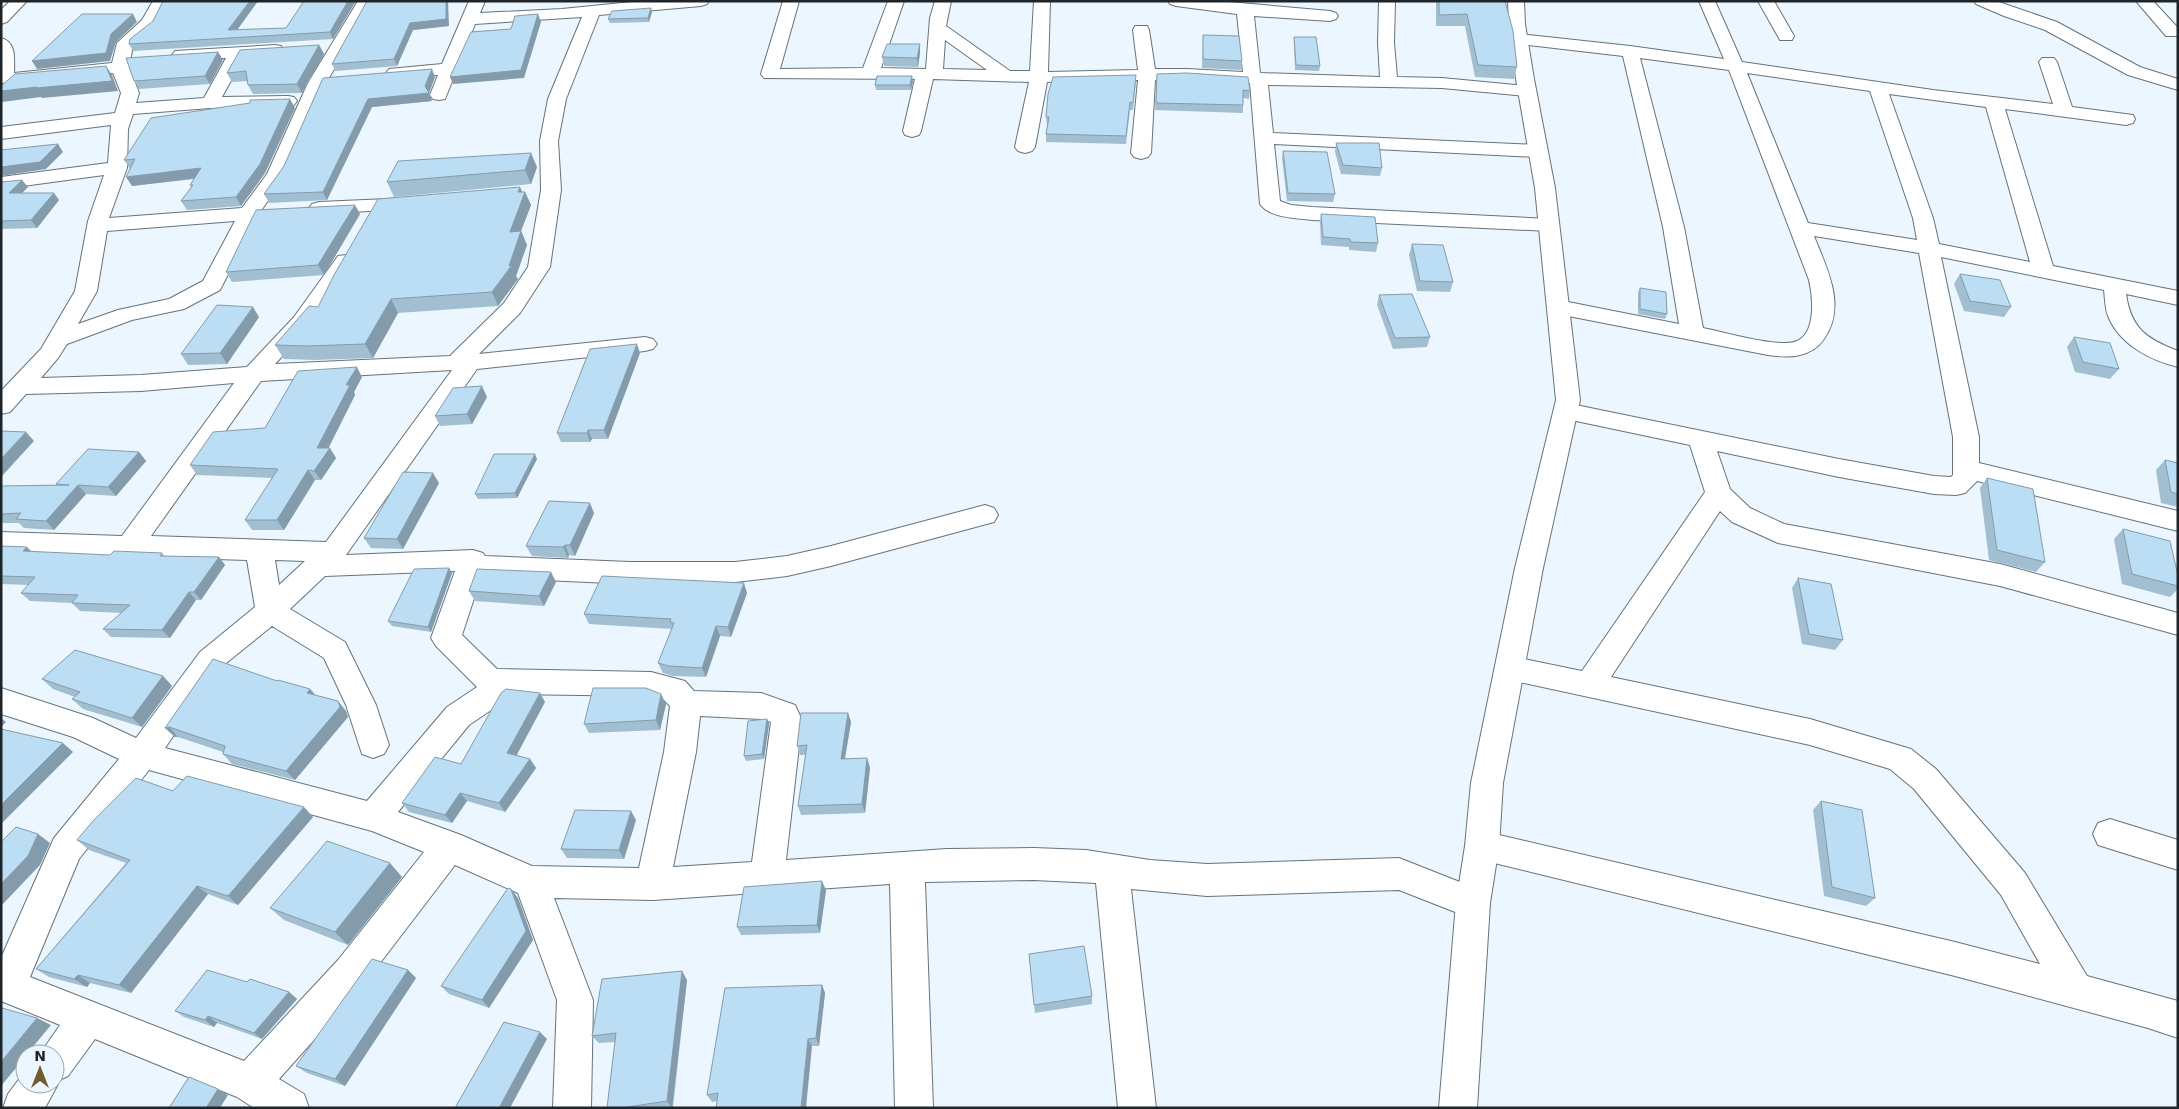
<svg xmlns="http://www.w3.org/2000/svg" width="2179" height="1109" font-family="'DejaVu Sans',sans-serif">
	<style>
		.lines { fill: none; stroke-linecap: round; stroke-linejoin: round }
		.street-casing { stroke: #66737b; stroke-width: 2 }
		.secondary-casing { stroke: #66737b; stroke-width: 2 }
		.street { fill: #fff; fill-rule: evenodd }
		.secondary { fill: #fff; fill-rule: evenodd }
		.wall { fill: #a2bfd2 }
		.shaded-wall { fill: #849bab }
		.building { fill: #bcdef4; stroke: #849bab }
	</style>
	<rect width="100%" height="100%" fill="#ebf6fe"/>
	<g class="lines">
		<g class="street-casing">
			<g id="street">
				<path d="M10 1H27L7 22 1 24V10Z"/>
				<path d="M153 1H169L155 27 133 45 129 67 139 93 136 103 204 98 226 58 181 60 175 59 172 55 175 51 275 45 281 46 284 50 281 54 244 57 222 97 288 96 294 97 297 101 294 105 288 106 210 108 133 114 128 129 127 168 109 218 242 208 267 174 308 83 358 1H374L326 83 287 174 260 212 220 290 184 309 132 320 67 344 58 358 41 378 141 375 247 367 294 317 338 256 346 255 354 256 357 261C334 299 305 332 275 364L450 356 504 303 528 267 541 190 540 141 548 99 582 17 475 24 445 99 439 100 433 99 430 95 438 75 395 78 389 77 386 73 389 69 442 64 469 1H485L480 13 562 9 642 1H709L707 4 701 6 599 15 566 99 558 141 561 190 550 267 520 313 479 354 645 337 653 339 657 344 653 349 645 351 477 369 346 555 473 550 483 553 485 556 630 562H735L787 556 831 546 985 505 994 508 998 515 994 522 831 566 787 576 735 582 630 584 481 577 462 635 497 669 651 672 685 681 694 691 761 693 795 705 802 720 786 860 947 849 1034 848 1086 850 1150 860 1207 864 1399 858 1485 892 1490 903 1485 914 1473 919 1399 890 1207 896 1131 889 1156 1108H1118L1096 883 1034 880 925 882 933 1108H895L890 884 653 900 554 898 593 1000 591 1108H553L557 1000 518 893 455 865 364 984 279 1079 304 1094 309 1108H254L237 1097 95 1039 68 1076 57 1081 58 1084 45 1108H3L8 1094 25 1071V1084H55V1054H40L60 1025 1 1001V958L54 838 119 759 73 737 1 714V688L93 718 136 738 200 652 255 607 247 560 1 552V532L122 536 234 383 141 391 26 394 10 412 1 414V391L41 349 75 291 88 221 104 175 1 189V177L108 163 111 125 1 139V127L115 113 121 93 113 73 1 83V38C17 42 14 60 14 73L112 63 117 43 142 20ZM235 221 203 281 169 299 118 310 78 324 97 291 107 231ZM452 370 326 542 151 536 261 381ZM275 560 305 561 279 585ZM455 571 431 638 436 646 477 687 447 707 367 801 165 748 220 668 272 626 324 658 346 705 362 754 373 758 384 754 389 745 376 705 345 642 290 609 325 576ZM511 694 651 696 664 700 670 706 664 752 639 868 532 866 461 835 398 812 469 725 509 698ZM700 716 761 719 771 722 752 862 673 867 696 752ZM149 770 372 831 424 852 338 960 244 1061 30 977 79 859Z"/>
				<path d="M783 1H799L780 69 863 68 888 1H904L881 68 926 69 930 18 935 1H951L946 26 1010 71H1030L1034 1H1050L1048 72 1138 70 1133 30 1135 26H1147L1149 30 1155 69H1187L1243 72 1237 14 1176 6 1170 4 1168 1H1217L1330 11 1336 13 1338 16 1336 19 1330 21 1254 16 1260 73 1380 77 1378 43 1379 1H1395L1394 43 1397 77 1442 78 1527 86 1533 87 1536 91 1533 95 1527 96 1442 88 1268 85 1273 133 1538 145 1545 147 1548 151 1545 155 1538 157 1274 144 1280 201 1291 205 1312 207 1549 219 1556 221 1559 225 1556 229 1549 231 1312 220C1297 218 1269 218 1260 204L1250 83 1187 79 1155 80 1151 153 1148 157 1141 159 1134 157 1131 153 1138 80 1047 82 1035 147 1032 151 1025 153 1018 151 1015 147 1029 82 933 79 921 131 919 135 912 137 905 135 903 131 915 79 764 78 761 74ZM945 40 987 70 943 69Z"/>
				<path d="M1699 1H1715L1742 62 1933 90 2053 104 2039 62 2042 58H2054L2057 62 2072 107 2133 115 2135 119 2133 123 2126 125 2005 109 2053 266 2178 291V305L2126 294C2131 329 2147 339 2178 351V367C2150 360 2120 345 2108 316 2105 308 2105 298 2104 290L1941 257 1979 437V463L2178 511V531L1977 481 1965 493 1956 495 1934 494 1839 477 1717 451 1730 489 1750 508 1784 524 2000 564 2178 613V635L2000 586 1778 543 1732 522 1720 511 1611 677 1810 719 1911 749 1936 769 2025 873 2087 976 2178 1001V1038L2148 1028 1955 976 1470 857 1465 846 1470 835 1482 831 1955 942 2040 964 2001 895 1914 789 1890 769 1810 745 1510 680 1499 677 1495 668 1499 659 1510 656 1582 671 1705 492 1690 445 1557 417 1554 411 1557 405 1566 403 1839 459 1934 476 1951 477 1953 475V437L1919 253 1814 236C1827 269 1847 306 1824 339 1811 358 1789 358 1768 355L1558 314 1550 312 1547 307 1550 302 1558 300 1679 324 1663 227 1623 56 1519 44 1513 43 1511 39 1513 35 1519 34 1630 46 1724 59ZM1640 58 1729 70 1809 280C1813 297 1817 336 1794 342 1774 347 1724 332 1703 328L1684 227ZM1747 73 1870 91 1913 218 1917 240 1808 223ZM1889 94 1986 107 2030 262 1939 244 1933 218Z"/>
				<path d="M1758 1H1774L1794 36 1792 40H1780Z"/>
				<path d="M1974 1H1996L2057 22 2140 67 2178 79V90L2128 75 2045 30 2004 16 1976 4Z"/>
				<path d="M2136 1H2153L2178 28V36H2166Z"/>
				<path d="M411 198 418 200 421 204 418 208 319 214 312 212 309 208 312 204 319 202Z"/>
				<path d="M2110 819 2178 840V870L2098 845 2093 834 2098 823Z"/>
			</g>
		</g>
		<g class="secondary-casing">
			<path id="secondary" d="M1508 1H1524L1525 24 1534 79 1555 188 1580 400 1543 568 1503 783 1499 846 1490 903 1477 1108H1439L1456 903 1465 846 1471 783 1515 568 1556 400 1535 188 1516 79 1509 24Z"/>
		</g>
		<use href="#street" class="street"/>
		<use href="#secondary" class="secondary"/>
	</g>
	<g class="wall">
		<path d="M163 1H258L237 30 286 28 304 1H356L333 39 133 51 129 44 153 21Z"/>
		<path d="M367 1 449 26 413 30 397 66 335 71 332 64Z"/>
		<path d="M1436 1H1467L1517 67 1514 79 1475 77 1465 26H1436Z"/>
		<path d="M652 12 649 22 610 23 608 19Z"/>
		<path d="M1203 35 1242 61 1241 70 1202 68Z"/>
		<path d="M1294 37 1320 66 1319 71 1295 70 1294 41Z"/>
		<path d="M920 44V53L918 67 884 66 882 57Z"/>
		<path d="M319 45 324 54 302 93 253 94 248 85V81L232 82 227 73Z"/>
		<path d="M218 52 223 60 210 84 139 89 134 81Z"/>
		<path d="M1157 74 1250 91 1249 99 1243 98V113L1155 110Z"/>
		<path d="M912 76 913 81 911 90H876L875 85Z"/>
		<path d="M435 77 429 93 432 101 372 107 327 200 269 203 264 194 284 166 323 78Z"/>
		<path d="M1136 82 1133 110H1130L1126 144 1046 142V134L1048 125H1047L1046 117Z"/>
		<path d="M295 108 265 173 241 206 187 210 181 201 191 187 190 185 194 179 132 186 130 169 124 160Z"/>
		<path d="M1336 143 1382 168 1380 176 1341 174 1335 152Z"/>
		<path d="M1283 151 1335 194 1333 202 1287 201 1282 158Z"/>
		<path d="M537 167 531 184 394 197 387 182Z"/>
		<path d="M1 182 28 187 22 193 59 200 37 228 1 229Z"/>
		<path d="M522 192H525L531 205 521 231 527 245 516 276 518 279 498 306 398 313 373 358 314 360 284 359 275 345 318 307Z"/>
		<path d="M360 214 324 275 232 282 226 272Z"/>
		<path d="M1321 214 1378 243 1376 252 1349 250V247L1321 245 1320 222Z"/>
		<path d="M1412 244 1453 282 1450 292 1417 291 1409 255Z"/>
		<path d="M1960 274 2011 307 2004 317 1964 311 1954 284Z"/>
		<path d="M1640 288 1667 314 1665 319 1638 314V293Z"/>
		<path d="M1379 295 1430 337 1427 347 1393 349 1377 305Z"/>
		<path d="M259 317 227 364 188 365 181 354Z"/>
		<path d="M2074 337 2119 369 2110 379 2075 372 2067 347Z"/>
		<path d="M640 353 608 439H592L590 442H561L557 433Z"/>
		<path d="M362 377 354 392 355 395 328 448 336 458 321 480H315L284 530H252L245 520 272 478 197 475 190 465 265 428Z"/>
		<path d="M487 397 472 424 440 426 435 416Z"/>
		<path d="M139 452 146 461 116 496 86 494 54 530 24 528 19 523H1V486L57 485 56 484Z"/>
		<path d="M537 459 517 498 478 499 475 494Z"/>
		<path d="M2165 460 2178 463V507L2161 503 2156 470Z"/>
		<path d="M1987 478 2045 562 2036 572 1989 560 1980 488Z"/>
		<path d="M439 483 403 549 371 548 364 538Z"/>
		<path d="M594 513 575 556 569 555 568 558 532 556 526 546Z"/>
		<path d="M2123 529 2178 576V589L2170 597 2122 584 2114 539Z"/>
		<path d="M1 546 32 552 110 555 162 553 165 556 219 557 225 565 201 600H196L170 638 111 637 103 629 122 613 80 611 72 603 30 601 21 593 28 585 1 584Z"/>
		<path d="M449 568 452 573 431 632 392 626 388 621Z"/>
		<path d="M1798 578 1843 640 1835 650 1802 644 1792 588Z"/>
		<path d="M556 582 544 606 475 601 469 591Z"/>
		<path d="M747 593 731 637 720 636 706 677 673 676 663 673 658 663 672 629 589 624 584 614Z"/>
		<path d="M163 676 172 686 142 727 83 709 72 699 75 697 53 689 42 679Z"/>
		<path d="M277 681 310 689 315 695 346 711 348 717 295 780 232 764 223 754V752L178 737H175L165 728Z"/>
		<path d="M545 702 516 755 530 759 536 768 505 812 467 801 452 823 409 812 402 803 461 764Z"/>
		<path d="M666 704 660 730 589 733 584 724Z"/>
		<path d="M848 713 851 722 845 759 867 758 870 768 865 813 801 815 798 806 806 755H800L797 746Z"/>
		<path d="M767 719 769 724 764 759 746 761 744 756Z"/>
		<path d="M1821 801 1875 898 1866 906 1824 896 1813 810Z"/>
		<path d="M313 817 238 905 208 894 131 993 90 983 87 987 49 977 36 969 126 863 89 850 77 840Z"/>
		<path d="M636 820 624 859 567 858 561 849Z"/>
		<path d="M402 877 348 945 284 920 270 908Z"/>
		<path d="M826 890 820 933 741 935 737 927Z"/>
		<path d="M518 898 533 940 489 1008 449 994 441 986Z"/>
		<path d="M1029 954 1092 996V1004L1035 1013Z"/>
		<path d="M408 970 416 978 345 1086 307 1073 296 1066Z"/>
		<path d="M687 980 673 1108H607L615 1042 599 1043 592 1036Z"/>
		<path d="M247 982 289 992 297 999 262 1039 217 1023 214 1027 184 1017 175 1011Z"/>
		<path d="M822 985 825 993 819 1046H812L717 1101 712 1102 707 1095Z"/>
	</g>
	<g class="shaded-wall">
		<path d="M250 1H258L232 37 228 30Z"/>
		<path d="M348 1H356L333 39 330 32Z"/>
		<path d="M446 1H448L449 26 413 30 397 66 394 59 410 23Z"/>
		<path d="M651 8 652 12 649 22 648 18Z"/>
		<path d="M133 14 137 22 116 42 110 61 37 69 32 61Z"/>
		<path d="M538 14 541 22 524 78 453 84 450 77Z"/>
		<path d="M920 44V53L918 67 917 58Z"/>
		<path d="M319 45 324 54 302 93 297 84Z"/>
		<path d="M218 52 223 60 210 84 205 76Z"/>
		<path d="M106 66 112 75 118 91 42 98 41 97 2 102 1 101V91Z"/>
		<path d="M432 69 435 77 429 93 432 101 372 107 327 200 323 192 368 99 425 86Z"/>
		<path d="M912 76 913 81 911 90 910 85Z"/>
		<path d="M290 99 295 108 265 173 241 206 236 197Z"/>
		<path d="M58 144 63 152 46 169 1 176V167Z"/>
		<path d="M531 153 537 167 531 184 525 170Z"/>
		<path d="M201 168 207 177 132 186 126 177Z"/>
		<path d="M22 180 28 187 15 200 9 193Z"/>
		<path d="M520 187 524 196 525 192 531 205 521 231 527 245 516 276 518 279 498 306 492 292 509 266 510 232 518 192Z"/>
		<path d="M54 193 59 200 37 228 31 220Z"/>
		<path d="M355 205 360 214 324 275 318 265Z"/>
		<path d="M391 299 398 313 373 358 365 344Z"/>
		<path d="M253 307 259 317 227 364 220 353Z"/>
		<path d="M637 344 640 353 608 439 604 430Z"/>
		<path d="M357 367 362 377 354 392 355 395 324 457 330 448 336 458 321 480 314 471 317 448 346 385Z"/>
		<path d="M482 386 487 397 472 424 467 414Z"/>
		<path d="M588 430 592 439 590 442 587 433Z"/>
		<path d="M26 432 34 441 1 477V459Z"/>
		<path d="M139 452 146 461 116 496 108 487Z"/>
		<path d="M535 454 537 459 517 498 515 493Z"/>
		<path d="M308 470 315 480 284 530 277 520Z"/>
		<path d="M433 473 439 483 403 549 397 539Z"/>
		<path d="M78 485 86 494 54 530 46 521Z"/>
		<path d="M590 503 594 513 575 556 570 545Z"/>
		<path d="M565 545 569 555 568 558 563 547Z"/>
		<path d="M27 547 35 555 23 551Z"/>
		<path d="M219 557 225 565 201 600 194 592Z"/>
		<path d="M449 568 452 573 431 632 428 627Z"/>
		<path d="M551 572 556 582 544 606 539 596Z"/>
		<path d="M744 583 747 593 731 637 728 627Z"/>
		<path d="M189 592 196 600 170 638 162 630Z"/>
		<path d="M716 626 720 636 706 677 702 668Z"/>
		<path d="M163 676 172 686 142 727 132 718Z"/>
		<path d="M310 689 319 699 307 693Z"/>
		<path d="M540 693 545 702 513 762 507 753Z"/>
		<path d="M661 694 666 704 660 730 656 720Z"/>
		<path d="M338 701 346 711 348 717 295 780 286 771Z"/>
		<path d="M848 713 851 722 843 769 841 759Z"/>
		<path d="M1 718 6 722 1 727Z"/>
		<path d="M767 719 769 724 764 759 762 754Z"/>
		<path d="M169 727 178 737H175L165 728Z"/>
		<path d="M63 743 73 752 1 824V805Z"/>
		<path d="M867 758 870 768 865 813 862 804Z"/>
		<path d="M530 759 536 768 505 812 499 803Z"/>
		<path d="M460 793 467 801 452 823 445 815Z"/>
		<path d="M304 807 313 817 238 905 228 896Z"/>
		<path d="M631 811 636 820 624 859 619 850Z"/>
		<path d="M38 834 50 843 40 865 1 906V884Z"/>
		<path d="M390 863 402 877 348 945 335 932Z"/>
		<path d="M822 881 826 890 820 933 817 925Z"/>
		<path d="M197 886 208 894 131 993 119 985Z"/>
		<path d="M511 889 518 898 533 940 489 1008 482 1000Z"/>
		<path d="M408 970 416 978 345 1086 335 1079Z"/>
		<path d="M682 971 687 980 672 1108 667 1101Z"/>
		<path d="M78 975 90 983 87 987 74 979Z"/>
		<path d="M822 985 825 993 819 1046 816 1038Z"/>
		<path d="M289 992 297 999 262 1039 254 1033Z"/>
		<path d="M208 1016 217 1023 214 1027 205 1020Z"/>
		<path d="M37 1018 51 1025 27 1054H25V1057L1 1086V1062Z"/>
		<path d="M540 1032 547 1039 510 1108H499Z"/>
		<path d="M808 1039 812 1046 806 1108H801Z"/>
		<path d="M218 1089 228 1095 220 1108H206Z"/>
	</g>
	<g class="building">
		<path d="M163 1H250L228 30 286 28 304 1H348L330 32 129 44 130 39 153 21Z"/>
		<path d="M367 1H446V19L410 23 394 59 332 64Z"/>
		<path d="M1439 1H1505L1513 31 1517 67 1478 65 1467 14 1439 15Z"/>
		<path d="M651 8 648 18 608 19 612 11Z"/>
		<path d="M82 14H133L111 34 106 53 32 61Z"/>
		<path d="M538 14 521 70 450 77 471 32 511 29 515 16Z"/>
		<path d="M1203 35 1239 36 1242 61 1203 59Z"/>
		<path d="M1294 37H1316L1320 66 1296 65Z"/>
		<path d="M887 44H920L917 58 882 57Z"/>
		<path d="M319 45 297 84 248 85 246 71 227 73 240 50Z"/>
		<path d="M218 52 205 76 134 81 126 58Z"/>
		<path d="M106 66 112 81 36 88 37 87 1 91V86L15 74Z"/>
		<path d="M432 69 425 86 429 93 368 99 323 192 264 194 284 166 323 78Z"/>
		<path d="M1187 73 1248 77 1250 91 1243 90V105L1156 103 1157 74Z"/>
		<path d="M1136 75 1133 103 1130 102 1126 136 1046 134 1049 117H1046L1048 94 1053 77Z"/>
		<path d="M877 76H912L910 85H875Z"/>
		<path d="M290 99 260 164 236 197 181 201 193 185H190L201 168 126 177 135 159 124 160 151 118 250 103V100Z"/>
		<path d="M1336 143H1379L1382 168 1343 165Z"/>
		<path d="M58 144 40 162 1 167V150Z"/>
		<path d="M1283 151 1327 152 1335 194 1288 193Z"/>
		<path d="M531 153 525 170 387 182 398 161Z"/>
		<path d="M22 180 9 193H54L31 220 1 221V182Z"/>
		<path d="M520 187 518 192H525L510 232 521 231 509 266 512 265 492 292 391 299 365 344 306 346 275 345 309 306 318 307 334 275 378 199Z"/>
		<path d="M355 205 318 265 226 272 256 210Z"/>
		<path d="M1321 214 1375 217 1378 243 1351 242 1350 239 1323 237Z"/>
		<path d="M1412 244 1443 245 1453 282 1420 281Z"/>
		<path d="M1960 274 2000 280 2011 307 1970 301Z"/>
		<path d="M1640 288 1666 292 1667 314 1640 309Z"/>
		<path d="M1412 294 1430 337 1395 338 1379 295Z"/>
		<path d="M217 305 253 307 220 353 181 354Z"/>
		<path d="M2074 337 2110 343 2119 369 2083 362Z"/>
		<path d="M637 344 604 430H588L587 433H557L590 349Z"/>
		<path d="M357 367 346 385H350L317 448H330L314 471 308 470 277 520H245L278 469 190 465 213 432 265 428 298 371Z"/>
		<path d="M482 386 467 414 435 416 453 388Z"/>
		<path d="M1 431 26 432 1 459Z"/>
		<path d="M88 449 139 452 108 487 78 485 46 521 16 519 21 513 1 514V486L69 485 56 484Z"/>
		<path d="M494 454H535L515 493 475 494Z"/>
		<path d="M2165 460 2178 463V494L2171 492Z"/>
		<path d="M403 472 433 473 397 539 364 538Z"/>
		<path d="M1987 478 2033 489 2045 562 1997 550Z"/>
		<path d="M549 501 590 503 570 545H565L563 547 526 546Z"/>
		<path d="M2123 529 2170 541 2178 576V586L2132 574Z"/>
		<path d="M1 546 27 547 23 551 110 555 114 551 162 553 160 556 219 557 194 592H189L162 630 103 629 130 605 72 603 78 595 21 593 35 577 1 576Z"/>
		<path d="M449 568 428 627 388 621 414 569Z"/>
		<path d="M477 569 551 572 539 596 469 591Z"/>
		<path d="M602 576 744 583 728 627 716 626 702 668 669 666 658 663 674 623 670 622 671 619 584 614Z"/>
		<path d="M1798 578 1831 584 1843 640 1809 634Z"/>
		<path d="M75 650 163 676 132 718 72 699 80 692 42 679Z"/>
		<path d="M213 659 277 681 278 680 310 689 307 693 338 701 340 707 286 771 223 754 225 746 169 727 165 728Z"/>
		<path d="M593 688H646L661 694 656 720 584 724Z"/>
		<path d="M506 689 540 693 507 753 530 759 499 803 460 793 445 815 402 803 435 757 461 764 501 693Z"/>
		<path d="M801 713H848L841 759 867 758 862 804 798 806 807 745 797 746Z"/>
		<path d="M767 719 762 754 744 756 748 721Z"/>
		<path d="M1 729 63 743 1 805Z"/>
		<path d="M187 776 304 807 228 896 197 886 119 985 78 975 74 979 36 969 130 860 77 840 92 822 136 778 173 791Z"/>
		<path d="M1821 801 1862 810 1875 898 1832 887Z"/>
		<path d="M575 810 631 811 619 850 561 849Z"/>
		<path d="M16 827 38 834 28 856 1 884V842Z"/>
		<path d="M327 841 390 863 335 932 270 908Z"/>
		<path d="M822 881 817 925 737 927 744 887Z"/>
		<path d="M508 888 511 889 526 931 482 1000 441 986Z"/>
		<path d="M1084 946 1092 996 1034 1005 1029 954Z"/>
		<path d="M372 959 408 970 335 1079 296 1066Z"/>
		<path d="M207 970 247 982 250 979 289 992 254 1033 208 1016 205 1020 175 1011Z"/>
		<path d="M682 971 667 1101 621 1108H607L616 1033 592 1036 602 979Z"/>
		<path d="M822 985 816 1038 808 1039 801 1108H716L718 1093 707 1095 725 988Z"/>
		<path d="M2 1008 37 1018 1 1062V1009Z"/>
		<path d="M504 1022 540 1032 499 1108H455Z"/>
		<path d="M189 1077 218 1089 206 1108H169Z"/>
	</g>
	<rect width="2179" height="1109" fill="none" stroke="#1f2428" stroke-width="5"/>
	<g transform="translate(40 1069)"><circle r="24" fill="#ebf6fe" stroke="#99a2a8"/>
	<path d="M0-4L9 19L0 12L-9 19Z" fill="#6f5e2c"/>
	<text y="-8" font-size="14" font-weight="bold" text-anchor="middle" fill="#1f2428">N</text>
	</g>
</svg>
